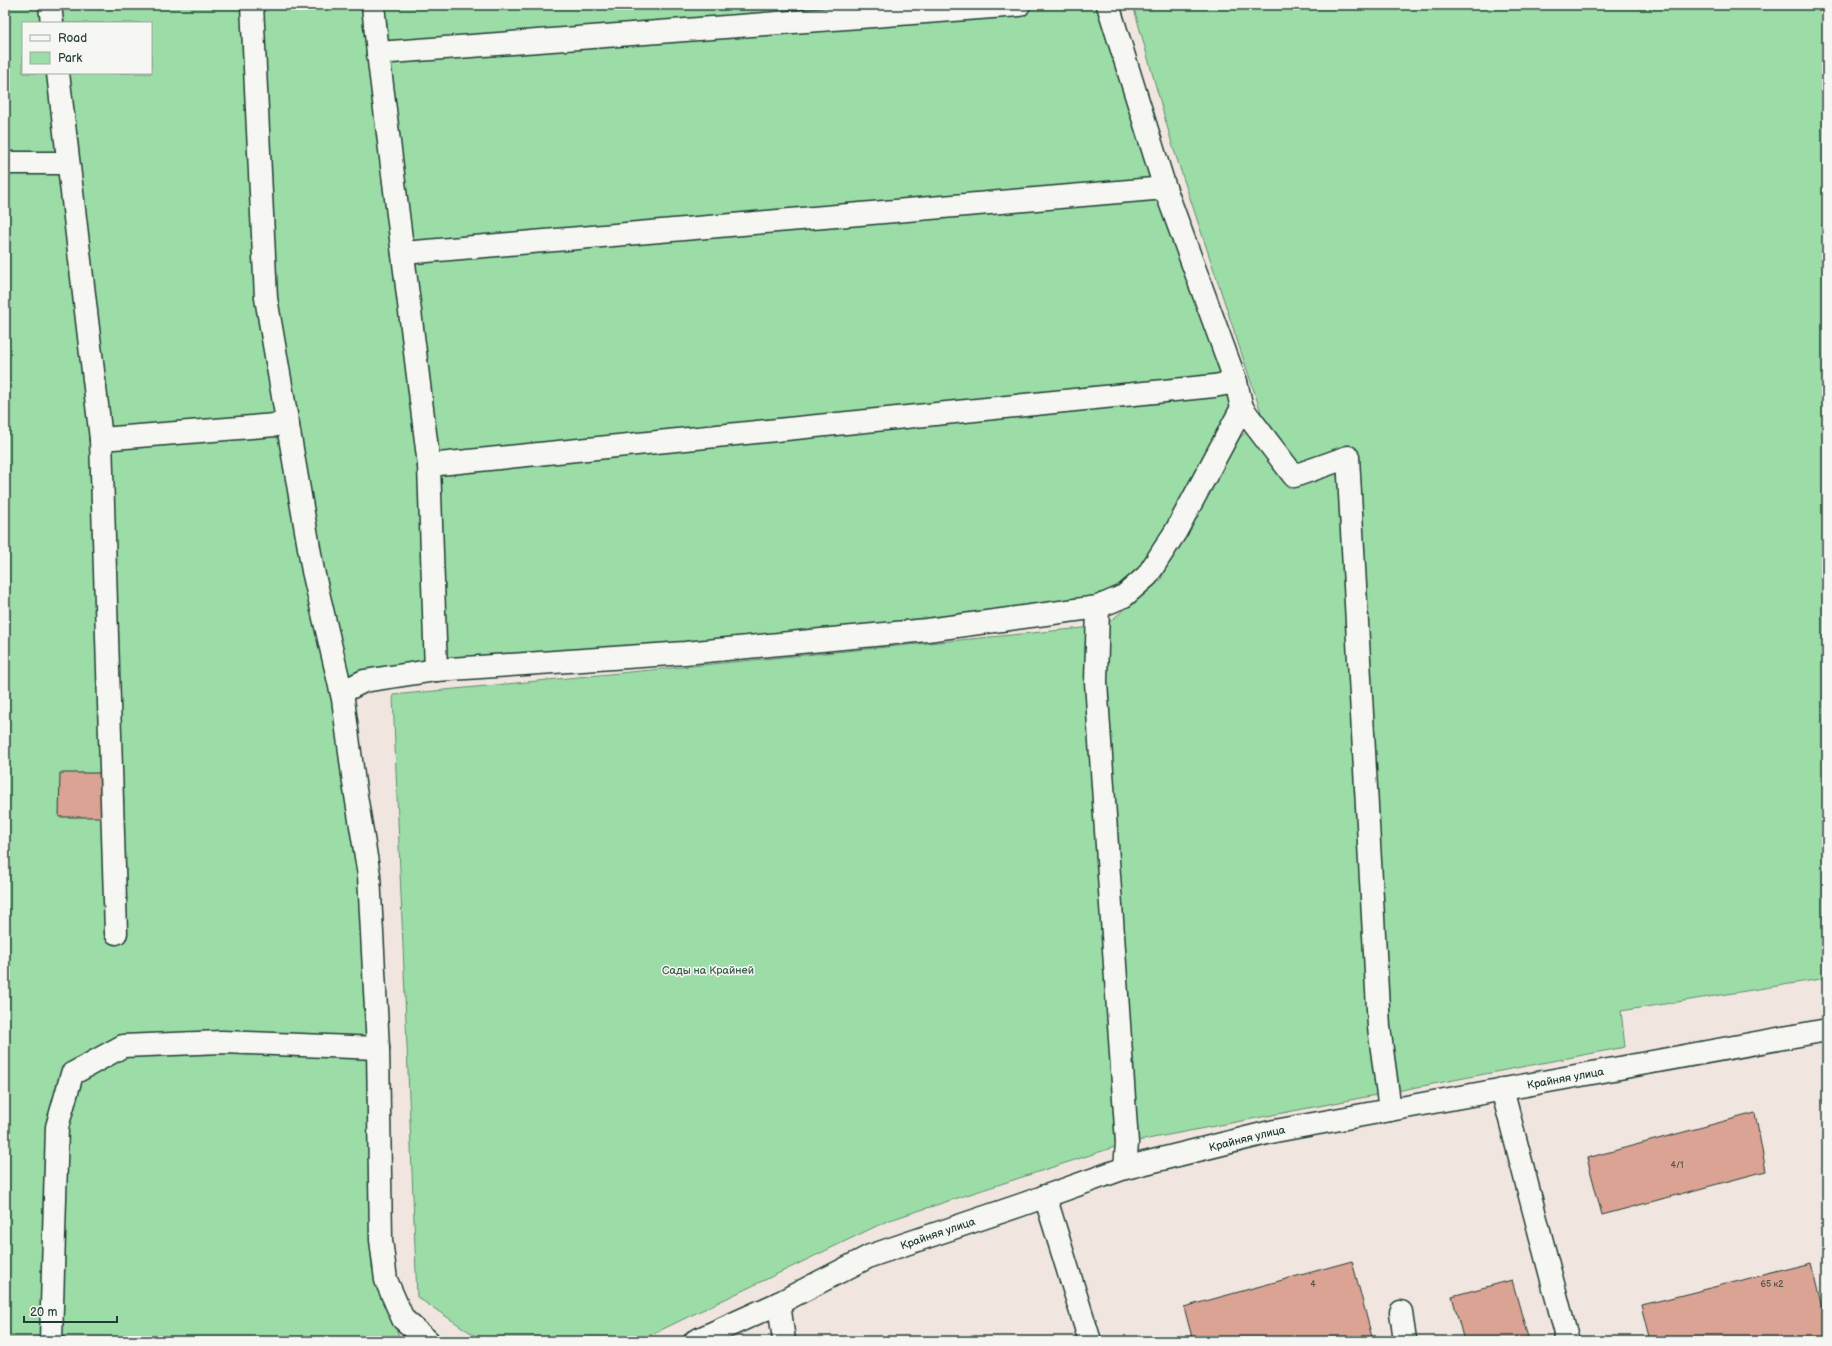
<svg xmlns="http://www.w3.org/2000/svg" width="1832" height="1346" font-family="'Balsamiq Sans',sans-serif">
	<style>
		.green { fill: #9cdda7; stroke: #5e8d6e; fill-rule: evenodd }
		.building { fill: #dba393; stroke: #1f3d34 }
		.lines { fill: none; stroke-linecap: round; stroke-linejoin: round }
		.minor-casing { stroke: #1f3d34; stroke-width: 25 }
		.minor { stroke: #f6f6f2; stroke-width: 22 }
		.labels { text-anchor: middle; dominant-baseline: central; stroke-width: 3; stroke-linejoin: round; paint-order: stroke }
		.number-label { font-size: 9px; fill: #4e564c }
		.park-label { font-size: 11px; fill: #385d4b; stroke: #f6f6f2 }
		.street-label { font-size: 11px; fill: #1f3d34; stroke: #f6f6f2 }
	</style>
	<rect width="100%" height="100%" fill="#f1e5df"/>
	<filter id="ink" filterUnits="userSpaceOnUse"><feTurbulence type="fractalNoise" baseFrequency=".025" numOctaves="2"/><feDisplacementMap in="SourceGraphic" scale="8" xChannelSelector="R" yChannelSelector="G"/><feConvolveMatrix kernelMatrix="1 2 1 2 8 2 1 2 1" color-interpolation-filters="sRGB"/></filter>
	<g filter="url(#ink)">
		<g class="green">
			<path d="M5 5H1121L1162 165 1237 409 1132 593 1088 613 331 689 369 889 372 1267 401 1341H5ZM23 23H151V73H23Z"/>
			<path d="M1133 5H1827V978L1621 1011 1625 1047 1127 1143 887 1221 638 1341H483L417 1297 393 695 1104 626 1161 580 1201 470 1263 418 1173 147Z"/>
		</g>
		<g class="building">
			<path d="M60 773H102L101 817H59Z"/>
			<path d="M1827 1079V1094L1823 1080Z"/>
			<path d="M1755 1113 1766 1171 1602 1215 1587 1158Z"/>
			<path d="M1352 1261 1373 1341H1193L1184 1307Z"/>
			<path d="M1812 1263 1827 1325V1341H1651L1642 1305Z"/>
			<path d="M1512 1280 1529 1341H1464L1452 1296Z"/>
		</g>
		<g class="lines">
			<g class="minor-casing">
				<g id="minor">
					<path d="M50 5 52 23"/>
					<path d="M252 5 266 298 313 571 343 699 354 783 369 875 378 1048 381 1240 386 1280 403 1319 428 1341"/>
					<path d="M373 5 378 53 429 465 436 670"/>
					<path d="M378 53 1019 5"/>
					<path d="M58 73 101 439 116 933"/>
					<path d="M5 163H68"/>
					<path d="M403 253 1165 188"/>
					<path d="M1242 408 1294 476 1348 457 1379 1027 1390 1110"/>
					<path d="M101 439 288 424"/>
					<path d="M429 465 1214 386 1236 382"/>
					<path d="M1098 607 1096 682 1127 1143 1125 1168"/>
					<path d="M342 692 364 681 436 670 685 653 927 630 1098 607 1124 596 1147 576 1176 531 1242 408 1236 382 1165 188 1108 5"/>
					<path d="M1502 1089 1568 1341"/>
					<path d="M1045 1196 1090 1341"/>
					<path d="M779 1303 784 1341"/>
					<path d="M1401 1312 1405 1341"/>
					<path d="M51 1341 57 1127 72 1074 123 1046 222 1042 378 1048"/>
					<path id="s1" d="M695 1341 779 1303 870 1256 1021 1205 1125 1168 1275 1131 1827 1030"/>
				</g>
			</g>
			<use href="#minor" class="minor"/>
		</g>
	</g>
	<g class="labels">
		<g class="number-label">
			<text x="1677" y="1165">4/1</text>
			<text x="1313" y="1284">4</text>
			<text x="1772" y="1284">65 к2</text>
		</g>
		<g class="park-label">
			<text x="708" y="970">Сады на Крайней</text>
		</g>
		<g class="street-label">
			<text stroke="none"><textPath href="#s1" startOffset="914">Крайняя улица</textPath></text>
			<text stroke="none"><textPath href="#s1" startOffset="590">Крайняя улица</textPath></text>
			<text stroke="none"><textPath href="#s1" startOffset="266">Крайняя улица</textPath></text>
		</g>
	</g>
	<rect width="1832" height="1346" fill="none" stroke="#f6f6f2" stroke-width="20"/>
	<rect x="10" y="10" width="1812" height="1326" fill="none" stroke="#1f3d34" stroke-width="1.5" filter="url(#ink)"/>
	<rect x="22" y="22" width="130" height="52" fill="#f6f6f2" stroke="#a0aca6"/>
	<rect x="30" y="35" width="20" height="6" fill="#f6f6f2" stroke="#a0aca6"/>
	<text x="58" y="42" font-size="12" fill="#1f3d34">Road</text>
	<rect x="30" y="52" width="20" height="12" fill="#9cdda7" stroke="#a0aca6"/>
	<text x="58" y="62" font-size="12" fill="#1f3d34">Park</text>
	<path d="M24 1316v6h93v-6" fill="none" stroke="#1f3d34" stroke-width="2"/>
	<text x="30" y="1316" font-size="12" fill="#1f3d34" stroke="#f6f6f2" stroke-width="3" paint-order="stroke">20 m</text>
</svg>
